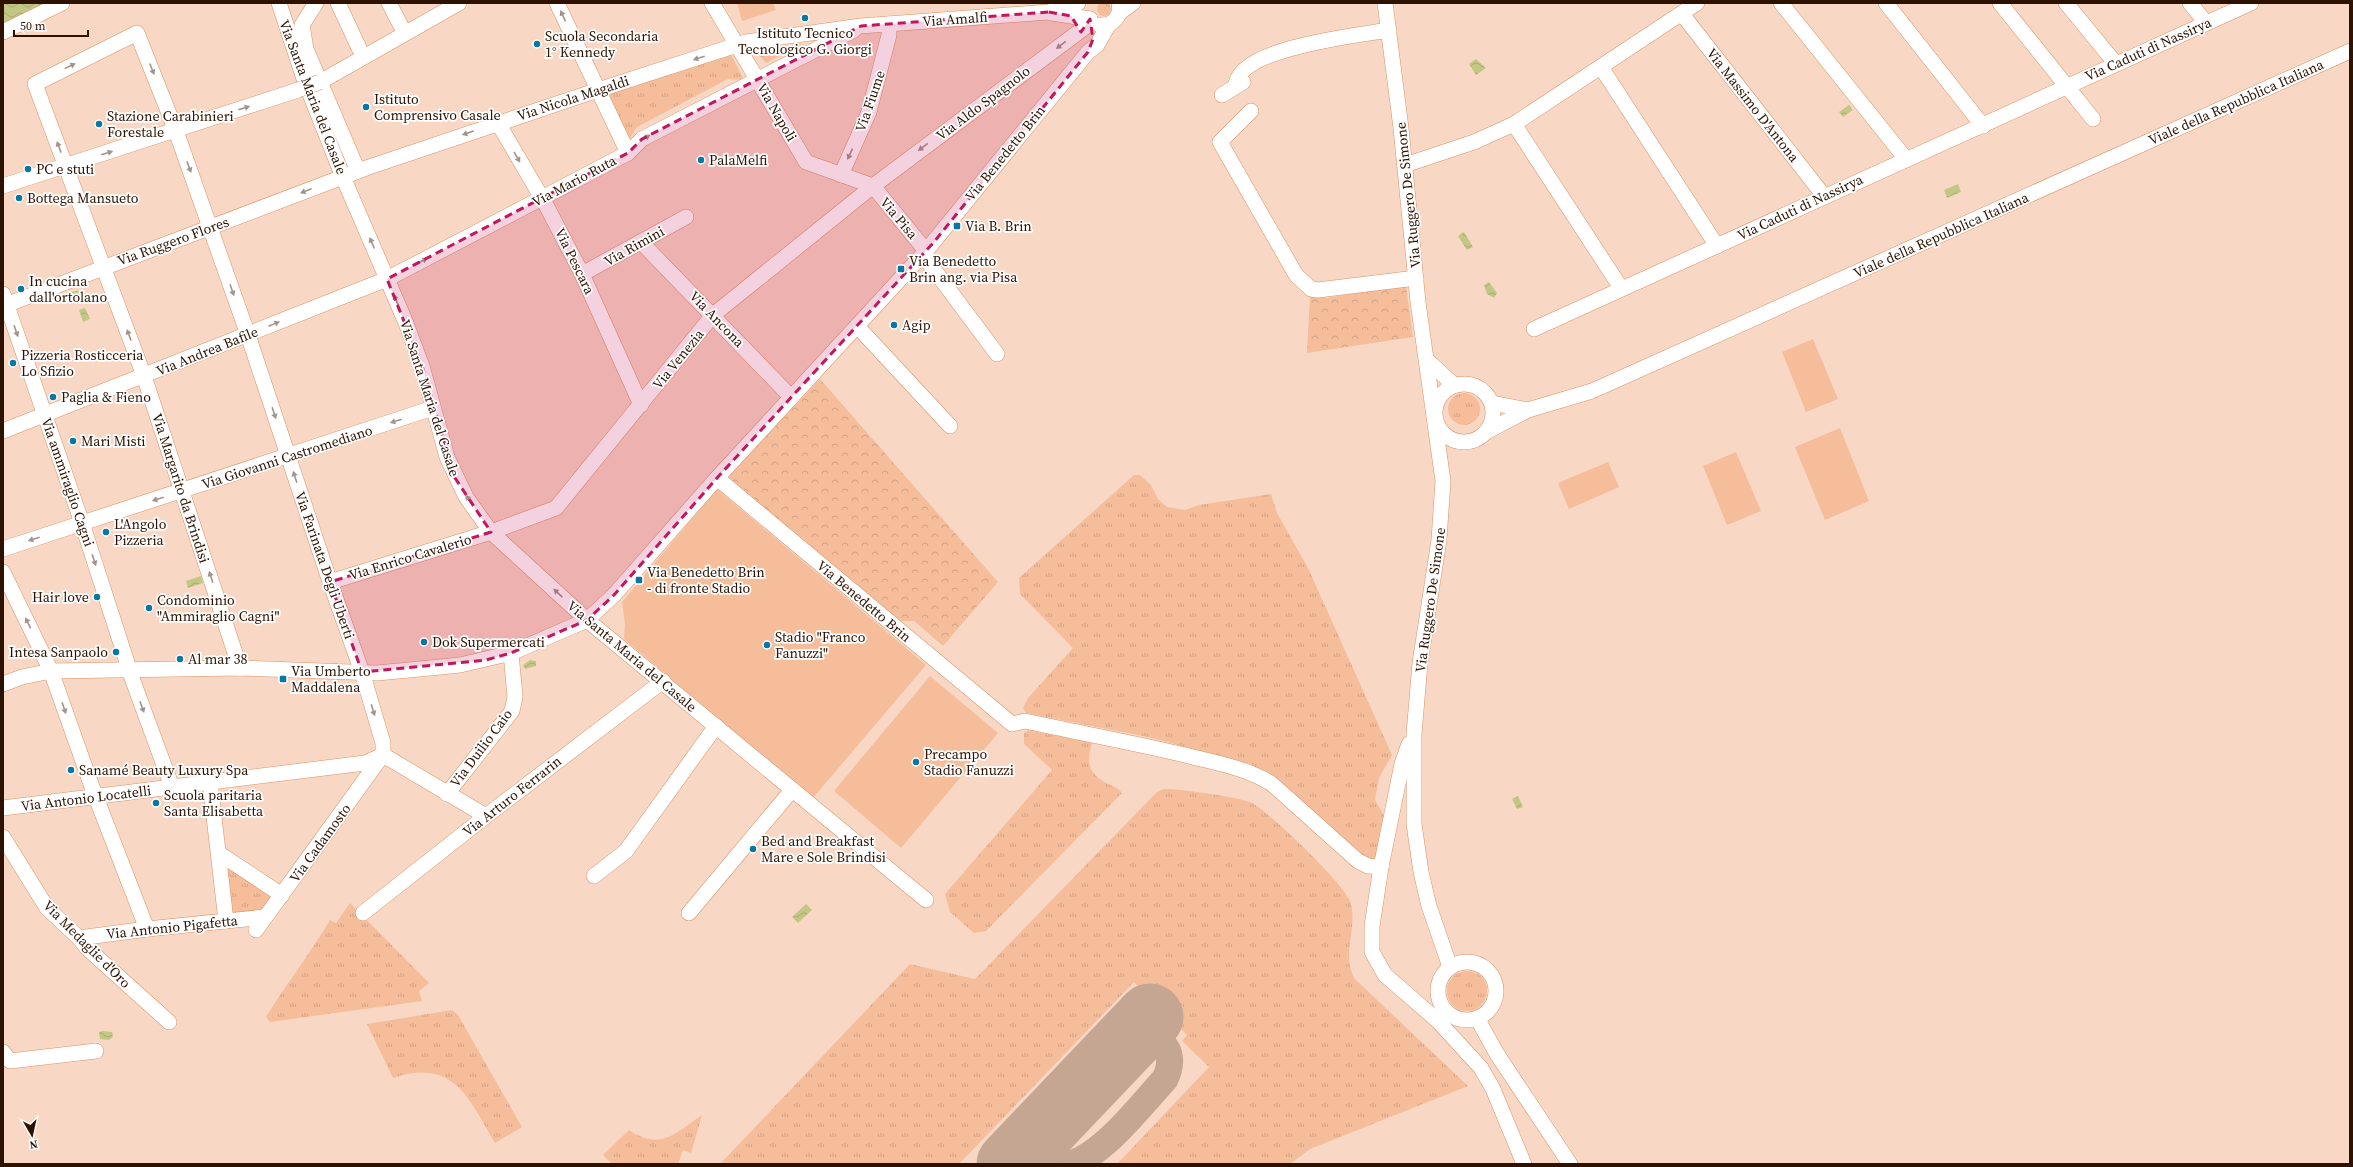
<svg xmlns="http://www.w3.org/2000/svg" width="2353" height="1167" font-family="'Source Serif 4',serif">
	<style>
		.grass { fill: url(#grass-tufts) }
		.park { fill: url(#park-crowns) }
		.garden { fill: #f6bd9b }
		.water { fill: url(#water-waves) }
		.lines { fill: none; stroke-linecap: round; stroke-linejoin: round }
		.taxiway { stroke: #c4a693; stroke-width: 27 }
		.runway { stroke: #c4a693; stroke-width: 67 }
		.minor-casing { stroke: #da9162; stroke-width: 16 }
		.minor { stroke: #fff; stroke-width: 15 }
		.minor-bridge-casing { stroke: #da9162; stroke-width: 16; stroke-linecap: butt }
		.minor-bridge { stroke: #fff; stroke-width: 15 }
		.oneway { fill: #a0948d }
		.marked { fill: #c2185b; fill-opacity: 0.2; stroke: #c2185b; stroke-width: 3; stroke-dasharray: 8 5; stroke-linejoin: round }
		.poi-dot { fill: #0a77a2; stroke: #fff; stroke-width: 1.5 }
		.labels { text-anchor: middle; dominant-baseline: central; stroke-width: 3.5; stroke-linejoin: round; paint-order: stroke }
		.street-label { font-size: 14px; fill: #2d1201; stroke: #fff }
		.poi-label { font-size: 14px; fill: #2d1201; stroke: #fff; text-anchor: start }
	</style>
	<defs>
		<pattern id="grass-tufts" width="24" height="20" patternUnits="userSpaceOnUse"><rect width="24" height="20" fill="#f6bd9b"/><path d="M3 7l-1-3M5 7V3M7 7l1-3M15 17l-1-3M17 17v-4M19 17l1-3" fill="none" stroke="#d3a184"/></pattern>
		<pattern id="park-crowns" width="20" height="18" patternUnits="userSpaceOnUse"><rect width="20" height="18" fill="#f6bd9b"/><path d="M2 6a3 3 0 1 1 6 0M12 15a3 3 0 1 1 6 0" fill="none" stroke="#d3a184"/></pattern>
		<pattern id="water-waves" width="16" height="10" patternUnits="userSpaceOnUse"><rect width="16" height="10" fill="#c2c884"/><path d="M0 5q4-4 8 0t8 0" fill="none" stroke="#a7ab70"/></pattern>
	</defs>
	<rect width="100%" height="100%" fill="#f8d8c5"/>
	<g class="grass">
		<circle cx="1104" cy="9" r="7"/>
		<path d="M802 44 766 63 757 53 759 51Z"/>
		<path d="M731 54 744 80 728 79 637 127 630 138H627L606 94Z"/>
		<circle cx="1464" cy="409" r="16"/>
		<path d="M1134 475H1140L1151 485 1158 499 1167 507 1185 510 1199 505 1271 494 1277 513 1308 568 1392 755 1379 778 1375 800 1385 818 1376 858 1368 860 1288 789 1251 764 1148 737 1026 713 1023 708 1028 698 1073 648 1020 594 1019 578Z"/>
		<path d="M1028 730 1092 743C1087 760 1087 771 1103 781 1110 786 1117 786 1122 793L986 931 974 933 950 912 945 894 1052 770 1024 744V733Z"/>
		<path d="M1163 789C1177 788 1237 797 1250 802 1267 809 1345 885 1350 901 1359 927 1340 953 1355 979L1468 1086 1310 1149 1290 1164H1117L1209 1067 1182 1041 1187 1035 1134 982 959 1164H720L910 964 975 979 1156 793Z"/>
		<path d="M225 866 273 897 262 910 233 912Z"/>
		<path d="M350 903 429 983 419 991 422 1001 270 1022 266 1017C286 984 310 954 330 920L336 923Z"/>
		<circle cx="1467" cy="991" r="20"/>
		<path d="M452 1010 458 1015 522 1127 495 1143C469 1099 454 1057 393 1078L367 1024Z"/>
		<path d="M702 1115 691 1153 683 1150 678 1164H612L603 1155 629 1130C661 1151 674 1134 702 1115Z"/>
	</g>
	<g class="park">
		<path d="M1406 285 1413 337 1307 353 1310 295 1326 298Z"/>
		<path d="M820 379 998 582 943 646 914 621H895L728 476Z"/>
	</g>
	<g class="garden">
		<path d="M737 3H773L776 10 742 21Z"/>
		<path d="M1813 339 1838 399 1806 412 1782 352Z"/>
		<path d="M1840 428 1869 501 1825 520 1795 447Z"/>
		<path d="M1736 452 1761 511 1727 525 1703 466Z"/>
		<path d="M1608 462 1619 487 1569 509 1558 483Z"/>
		<path d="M717 489 926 665 813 798 624 639 625 624 622 602Z"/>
		<path d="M930 676 998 733 901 848 834 791Z"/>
	</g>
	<g class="water">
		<path d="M3 3H58L3 29Z"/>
		<path d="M1476 59 1486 68 1476 75 1469 64Z"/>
		<path d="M1849 105 1853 110 1843 117 1839 112Z"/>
		<path d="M1958 184 1961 192 1947 198 1944 190Z"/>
		<path d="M1464 232 1473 247 1467 250 1458 236Z"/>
		<path d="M1489 282 1497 293 1494 298 1487 294 1484 285Z"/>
		<path d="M79 290 83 301 76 304 72 292Z"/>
		<path d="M85 308 90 319 83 322 79 310Z"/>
		<path d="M201 576 203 583 188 588 186 581Z"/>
		<path d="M530 660 536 661V666L525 669 523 665Z"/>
		<path d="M1518 796 1523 807 1517 809 1512 799Z"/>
		<path d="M806 904 812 910 798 923 792 917Z"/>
		<path d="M103 1031 112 1032 113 1037 109 1040 100 1039 99 1032Z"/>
	</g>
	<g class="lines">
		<path class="taxiway" d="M1071 1164C1105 1153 1141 1105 1165 1079 1180 1048 1156 1028 1126 1042"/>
		<path class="runway" d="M1010 1164 1150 1017"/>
		<g class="minor-casing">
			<g id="minor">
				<path d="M279 3 304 79 343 177 406 323 422 366 447 457 466 497 491 532 587 620 926 900"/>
				<path d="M316 3 302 25 306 49 358 171"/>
				<path d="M338 3 359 48"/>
				<path d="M389 3 401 26"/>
				<path d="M557 3 628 153"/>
				<path d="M712 3 806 162 873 186"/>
				<path d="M1385 3 1401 128 1418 302 1443 481 1439 540 1420 663 1414 734V824L1421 872 1429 906 1450 967"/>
				<path d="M1781 3 1906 159"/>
				<path d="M1886 3 1983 126"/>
				<path d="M2000 3 2093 119"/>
				<path d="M2066 3 2116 64"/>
				<path d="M2190 3 2206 23"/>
				<path d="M1052 13 1090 19"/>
				<path d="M1119 13 1133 3"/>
				<path d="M1682 14 1824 196"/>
				<path d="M1100 25C1113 26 1122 16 1119 3"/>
				<path d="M3 32 62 3"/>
				<path d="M1601 67 1717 246"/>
				<path d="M320 82 459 3"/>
				<path d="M1236 86C1236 48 1359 35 1389 30"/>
				<path d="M1222 95 1243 82"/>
				<path d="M1251 111 1220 142 1296 275 1311 289 1318 290 1416 278"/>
				<path d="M498 123 546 205 582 274 641 405"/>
				<path d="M1514 124 1621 288"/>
				<path d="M1405 165 1474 142 1514 124 1697 3"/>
				<path d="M841 175 869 112 889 35V24"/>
				<path d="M3 186 298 90"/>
				<path d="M873 186 926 251"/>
				<path d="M641 242 791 397"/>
				<path d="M923 255 997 354"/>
				<path d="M582 274 686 217"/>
				<path d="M3 294 82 523 133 681 172 787"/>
				<path d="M3 306 369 167 598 90 746 42 861 26 1049 12 1078 3"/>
				<path d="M857 326 950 426"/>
				<path d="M1534 329 2251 3"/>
				<path d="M1427 360 1454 385"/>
				<circle cx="1464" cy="413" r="29"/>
				<path d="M1492 403 1528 410"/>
				<path d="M3 431 387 279 628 153 642 139 854 30"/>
				<path d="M1486 432 1528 410 1592 391 2350 51"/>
				<path d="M717 478 1012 724 1025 721C1080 733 1135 743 1189 756 1217 763 1247 768 1272 784L1358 861 1368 866 1381 867"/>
				<path d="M3 549 433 408"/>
				<path d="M3 572 51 671 92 787 147 929"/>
				<path d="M330 582 491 532 556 508 713 315 873 186 1084 28 1090 19"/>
				<path d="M240 668 144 376 35 84 137 33 176 131 248 335 330 582 362 672 383 743V755"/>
				<path d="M3 684 22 677 51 671 240 668 377 673 430 668 460 665 511 653 587 620 614 595 717 478 926 251 1088 52 1097 45 1109 24"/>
				<path d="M1409 744 1402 764 1381 867 1372 926V952L1385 975 1438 1021 1481 1068 1493 1089 1524 1164"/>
				<path d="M383 755 486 816"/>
				<path d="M210 782 226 921"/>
				<path d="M447 794 512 711 515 697 511 653"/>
				<path d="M3 808 365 763 383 755"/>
				<path d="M3 837 47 908 79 938 88 949 169 1022"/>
				<path d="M220 854 282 895"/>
				<path d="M594 876 626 851 716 726"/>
				<path d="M363 913 486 816 663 681"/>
				<path d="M689 913 792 790"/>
				<path d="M256 930 382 756"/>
				<path d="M79 938 147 929 265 917"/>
				<circle cx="1467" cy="991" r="29"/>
				<path d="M1477 1018 1497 1054 1570 1164"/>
				<path d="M3 1052 10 1061 96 1051"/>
			</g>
		</g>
		<use href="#minor" class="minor"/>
		<g class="minor-bridge-casing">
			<path id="minor-bridge" d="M298 90 320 82"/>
		</g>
		<use href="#minor-bridge" class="minor-bridge"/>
	</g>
	<defs><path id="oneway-solid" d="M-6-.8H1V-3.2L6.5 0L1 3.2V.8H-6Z"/></defs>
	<g class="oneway">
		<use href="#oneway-solid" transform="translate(563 16) rotate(-115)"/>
		<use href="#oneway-solid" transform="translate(1061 45) rotate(143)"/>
		<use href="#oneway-solid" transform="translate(699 58) rotate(163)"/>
		<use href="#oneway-solid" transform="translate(70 66) rotate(-26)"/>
		<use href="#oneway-solid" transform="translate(152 69) rotate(68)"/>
		<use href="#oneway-solid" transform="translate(244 108) rotate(-18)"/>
		<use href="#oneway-solid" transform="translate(468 133) rotate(161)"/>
		<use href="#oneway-solid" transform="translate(645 138) rotate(-32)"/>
		<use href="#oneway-solid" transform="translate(59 147) rotate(-110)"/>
		<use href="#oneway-solid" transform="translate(923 147) rotate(143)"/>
		<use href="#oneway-solid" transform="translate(107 153) rotate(-17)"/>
		<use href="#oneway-solid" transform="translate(850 154) rotate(115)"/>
		<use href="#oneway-solid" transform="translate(517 157) rotate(60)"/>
		<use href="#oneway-solid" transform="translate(189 167) rotate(70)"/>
		<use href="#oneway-solid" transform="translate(306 191) rotate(159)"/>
		<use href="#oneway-solid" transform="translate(372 243) rotate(-113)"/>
		<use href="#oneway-solid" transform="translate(422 261) rotate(-28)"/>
		<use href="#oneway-solid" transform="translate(232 290) rotate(71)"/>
		<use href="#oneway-solid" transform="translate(396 300) rotate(-113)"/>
		<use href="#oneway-solid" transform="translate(274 324) rotate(-22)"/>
		<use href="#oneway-solid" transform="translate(16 331) rotate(71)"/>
		<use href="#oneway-solid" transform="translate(129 335) rotate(-110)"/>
		<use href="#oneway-solid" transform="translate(274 413) rotate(72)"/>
		<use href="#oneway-solid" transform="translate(396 421) rotate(162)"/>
		<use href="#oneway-solid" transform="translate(295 477) rotate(-108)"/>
		<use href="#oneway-solid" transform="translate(158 499) rotate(162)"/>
		<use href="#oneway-solid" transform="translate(469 500) rotate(-125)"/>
		<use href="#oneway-solid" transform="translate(34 539) rotate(162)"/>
		<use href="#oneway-solid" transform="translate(94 560) rotate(72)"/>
		<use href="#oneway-solid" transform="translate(211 577) rotate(-108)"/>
		<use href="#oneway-solid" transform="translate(558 593) rotate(-137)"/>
		<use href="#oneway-solid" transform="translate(28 623) rotate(-116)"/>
		<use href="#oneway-solid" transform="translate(142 707) rotate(70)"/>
		<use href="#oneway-solid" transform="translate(64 708) rotate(71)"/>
		<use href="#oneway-solid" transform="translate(373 710) rotate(73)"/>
	</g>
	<path class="marked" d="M1049 12 1071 16 1081 32 1090 19 1093 39 1088 52 934 242 717 478 614 595 587 620 511 653 486 660 362 672 330 582 491 532 455 478 422 366 387 279 628 153 642 139 861 26Z"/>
	<g class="poi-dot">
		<circle cx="805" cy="18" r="4"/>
		<circle cx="537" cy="44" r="4"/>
		<circle cx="366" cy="107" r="4"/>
		<circle cx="99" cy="124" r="4"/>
		<circle cx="701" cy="160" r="4"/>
		<circle cx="28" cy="169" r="4"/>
		<circle cx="19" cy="198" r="4"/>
		<rect x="953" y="222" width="8" height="8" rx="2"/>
		<rect x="897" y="265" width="8" height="8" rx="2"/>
		<circle cx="21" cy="289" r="4"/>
		<circle cx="894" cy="325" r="4"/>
		<circle cx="13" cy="363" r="4"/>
		<circle cx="53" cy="397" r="4"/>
		<circle cx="73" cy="441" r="4"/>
		<circle cx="106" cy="532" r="4"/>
		<rect x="635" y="576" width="8" height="8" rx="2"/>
		<circle cx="97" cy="597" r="4"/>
		<circle cx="149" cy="608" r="4"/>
		<circle cx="424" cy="642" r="4"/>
		<circle cx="767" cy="645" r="4"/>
		<circle cx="116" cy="652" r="4"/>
		<circle cx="180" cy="659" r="4"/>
		<rect x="279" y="675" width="8" height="8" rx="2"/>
		<circle cx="916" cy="762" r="4"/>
		<circle cx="71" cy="770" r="4"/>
		<circle cx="156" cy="803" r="4"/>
		<circle cx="753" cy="849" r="4"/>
	</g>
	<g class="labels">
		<g class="street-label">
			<text transform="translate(955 19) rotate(-4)">Via Amalfi</text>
			<text transform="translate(2148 49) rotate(-24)">Via Caduti di Nassirya</text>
			<text transform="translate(313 97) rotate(69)">Via Santa Maria del Casale</text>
			<text transform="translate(573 98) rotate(-18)">Via Nicola Magaldi</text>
			<text transform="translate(870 101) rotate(-71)">Via Fiume</text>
			<text transform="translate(2236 102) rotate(-24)">Viale della Repubblica Italiana</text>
			<text transform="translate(983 103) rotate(-37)">Via Aldo Spagnolo</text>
			<text transform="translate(1753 105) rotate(52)">Via Massimo D'Antona</text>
			<text transform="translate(777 112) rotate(60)">Via Napoli</text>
			<text transform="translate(1005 153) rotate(-51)">Via Benedetto Brin</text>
			<text transform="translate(574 181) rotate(-28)">Via Mario Ruta</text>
			<text transform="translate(1408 195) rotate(-96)">Via Ruggero De Simone</text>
			<text transform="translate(1800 207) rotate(-25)">Via Caduti di Nassirya</text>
			<text transform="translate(899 218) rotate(50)">Via Pisa</text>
			<text transform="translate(1941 235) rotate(-24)">Viale della Repubblica Italiana</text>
			<text transform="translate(173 241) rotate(-20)">Via Ruggero Flores</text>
			<text transform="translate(634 246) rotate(-29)">Via Rimini</text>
			<text transform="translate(575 261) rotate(64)">Via Pescara</text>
			<text transform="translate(717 319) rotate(46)">Via Ancona</text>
			<text transform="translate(207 351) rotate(-22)">Via Andrea Bafile</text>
			<text transform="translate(678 359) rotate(-51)">Via Venezia</text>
			<text transform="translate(430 398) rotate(72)">Via Santa Maria del Casale</text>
			<text transform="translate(287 457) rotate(-18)">Via Giovanni Castromediano</text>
			<text transform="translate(68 482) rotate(71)">Via ammiraglio Cagni</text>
			<text transform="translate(181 488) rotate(72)">Via Margarito da Brindisi</text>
			<text transform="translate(410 557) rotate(-17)">Via Enrico Cavalerio</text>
			<text transform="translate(325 565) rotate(71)">Via Farinata Degli Uberti</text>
			<text transform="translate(1430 600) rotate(-82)">Via Ruggero De Simone</text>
			<text transform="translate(864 601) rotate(40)">Via Benedetto Brin</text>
			<text transform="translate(632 656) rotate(40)">Via Santa Maria del Casale</text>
			<text transform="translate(481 748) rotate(-53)">Via Duilio Caio</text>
			<text transform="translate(512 796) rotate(-38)">Via Arturo Ferrarin</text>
			<text transform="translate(86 798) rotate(-7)">Via Antonio Locatelli</text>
			<text transform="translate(320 843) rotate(-54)">Via Cadamosto</text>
			<text transform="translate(172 927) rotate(-6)">Via Antonio Pigafetta</text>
			<text transform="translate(87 944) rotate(45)">Via Medaglie d'Oro</text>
		</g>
		<g class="poi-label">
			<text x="805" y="33" text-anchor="middle">Istituto Tecnico<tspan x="805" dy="16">Tecnologico G. Giorgi</tspan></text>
			<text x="545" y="36">Scuola Secondaria<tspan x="545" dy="16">1° Kennedy</tspan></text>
			<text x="374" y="99">Istituto<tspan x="374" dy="16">Comprensivo Casale</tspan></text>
			<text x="107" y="116">Stazione Carabinieri<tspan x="107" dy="16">Forestale</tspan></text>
			<text x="709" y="160">PalaMelfi</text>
			<text x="36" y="169">PC e stuti</text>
			<text x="27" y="198">Bottega Mansueto</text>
			<text x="965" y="226">Via B. Brin</text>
			<text x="909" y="261">Via Benedetto<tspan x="909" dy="16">Brin ang. via Pisa</tspan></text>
			<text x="29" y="281">In cucina<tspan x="29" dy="16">dall'ortolano</tspan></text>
			<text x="902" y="325">Agip</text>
			<text x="21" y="355">Pizzeria Rosticceria<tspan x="21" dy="16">Lo Sfizio</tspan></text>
			<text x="61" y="397">Paglia &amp; Fieno</text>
			<text x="81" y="441">Mari Misti</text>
			<text x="114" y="524">L'Angolo<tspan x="114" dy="16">Pizzeria</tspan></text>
			<text x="647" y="572">Via Benedetto Brin<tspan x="647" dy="16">- di fronte Stadio</tspan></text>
			<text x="89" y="597" text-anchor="end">Hair love</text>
			<text x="157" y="600">Condominio<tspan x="157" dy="16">"Ammiraglio Cagni"</tspan></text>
			<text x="775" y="637">Stadio "Franco<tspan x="775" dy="16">Fanuzzi"</tspan></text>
			<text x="432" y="642">Dok Supermercati</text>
			<text x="108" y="652" text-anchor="end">Intesa Sanpaolo</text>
			<text x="188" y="659">Al mar 38</text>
			<text x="291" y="671">Via Umberto<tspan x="291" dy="16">Maddalena</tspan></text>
			<text x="924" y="754">Precampo<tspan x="924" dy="16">Stadio Fanuzzi</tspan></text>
			<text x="79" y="770">Sanamé Beauty Luxury Spa</text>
			<text x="164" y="795">Scuola paritaria<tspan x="164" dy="16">Santa Elisabetta</tspan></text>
			<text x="761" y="841">Bed and Breakfast<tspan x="761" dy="16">Mare e Sole Brindisi</tspan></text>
		</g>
	</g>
	<rect width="2353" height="1167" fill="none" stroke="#2d1201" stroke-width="8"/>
	<g transform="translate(32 1135) rotate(171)" stroke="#ffffff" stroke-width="3" paint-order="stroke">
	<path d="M0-3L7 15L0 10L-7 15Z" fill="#2d1201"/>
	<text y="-6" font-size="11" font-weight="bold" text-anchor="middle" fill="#2d1201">N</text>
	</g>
	<path d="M14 30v6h74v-6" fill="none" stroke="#2d1201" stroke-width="2"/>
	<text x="20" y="30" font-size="12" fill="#2d1201" stroke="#ffffff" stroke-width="3" paint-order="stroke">50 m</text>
</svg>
